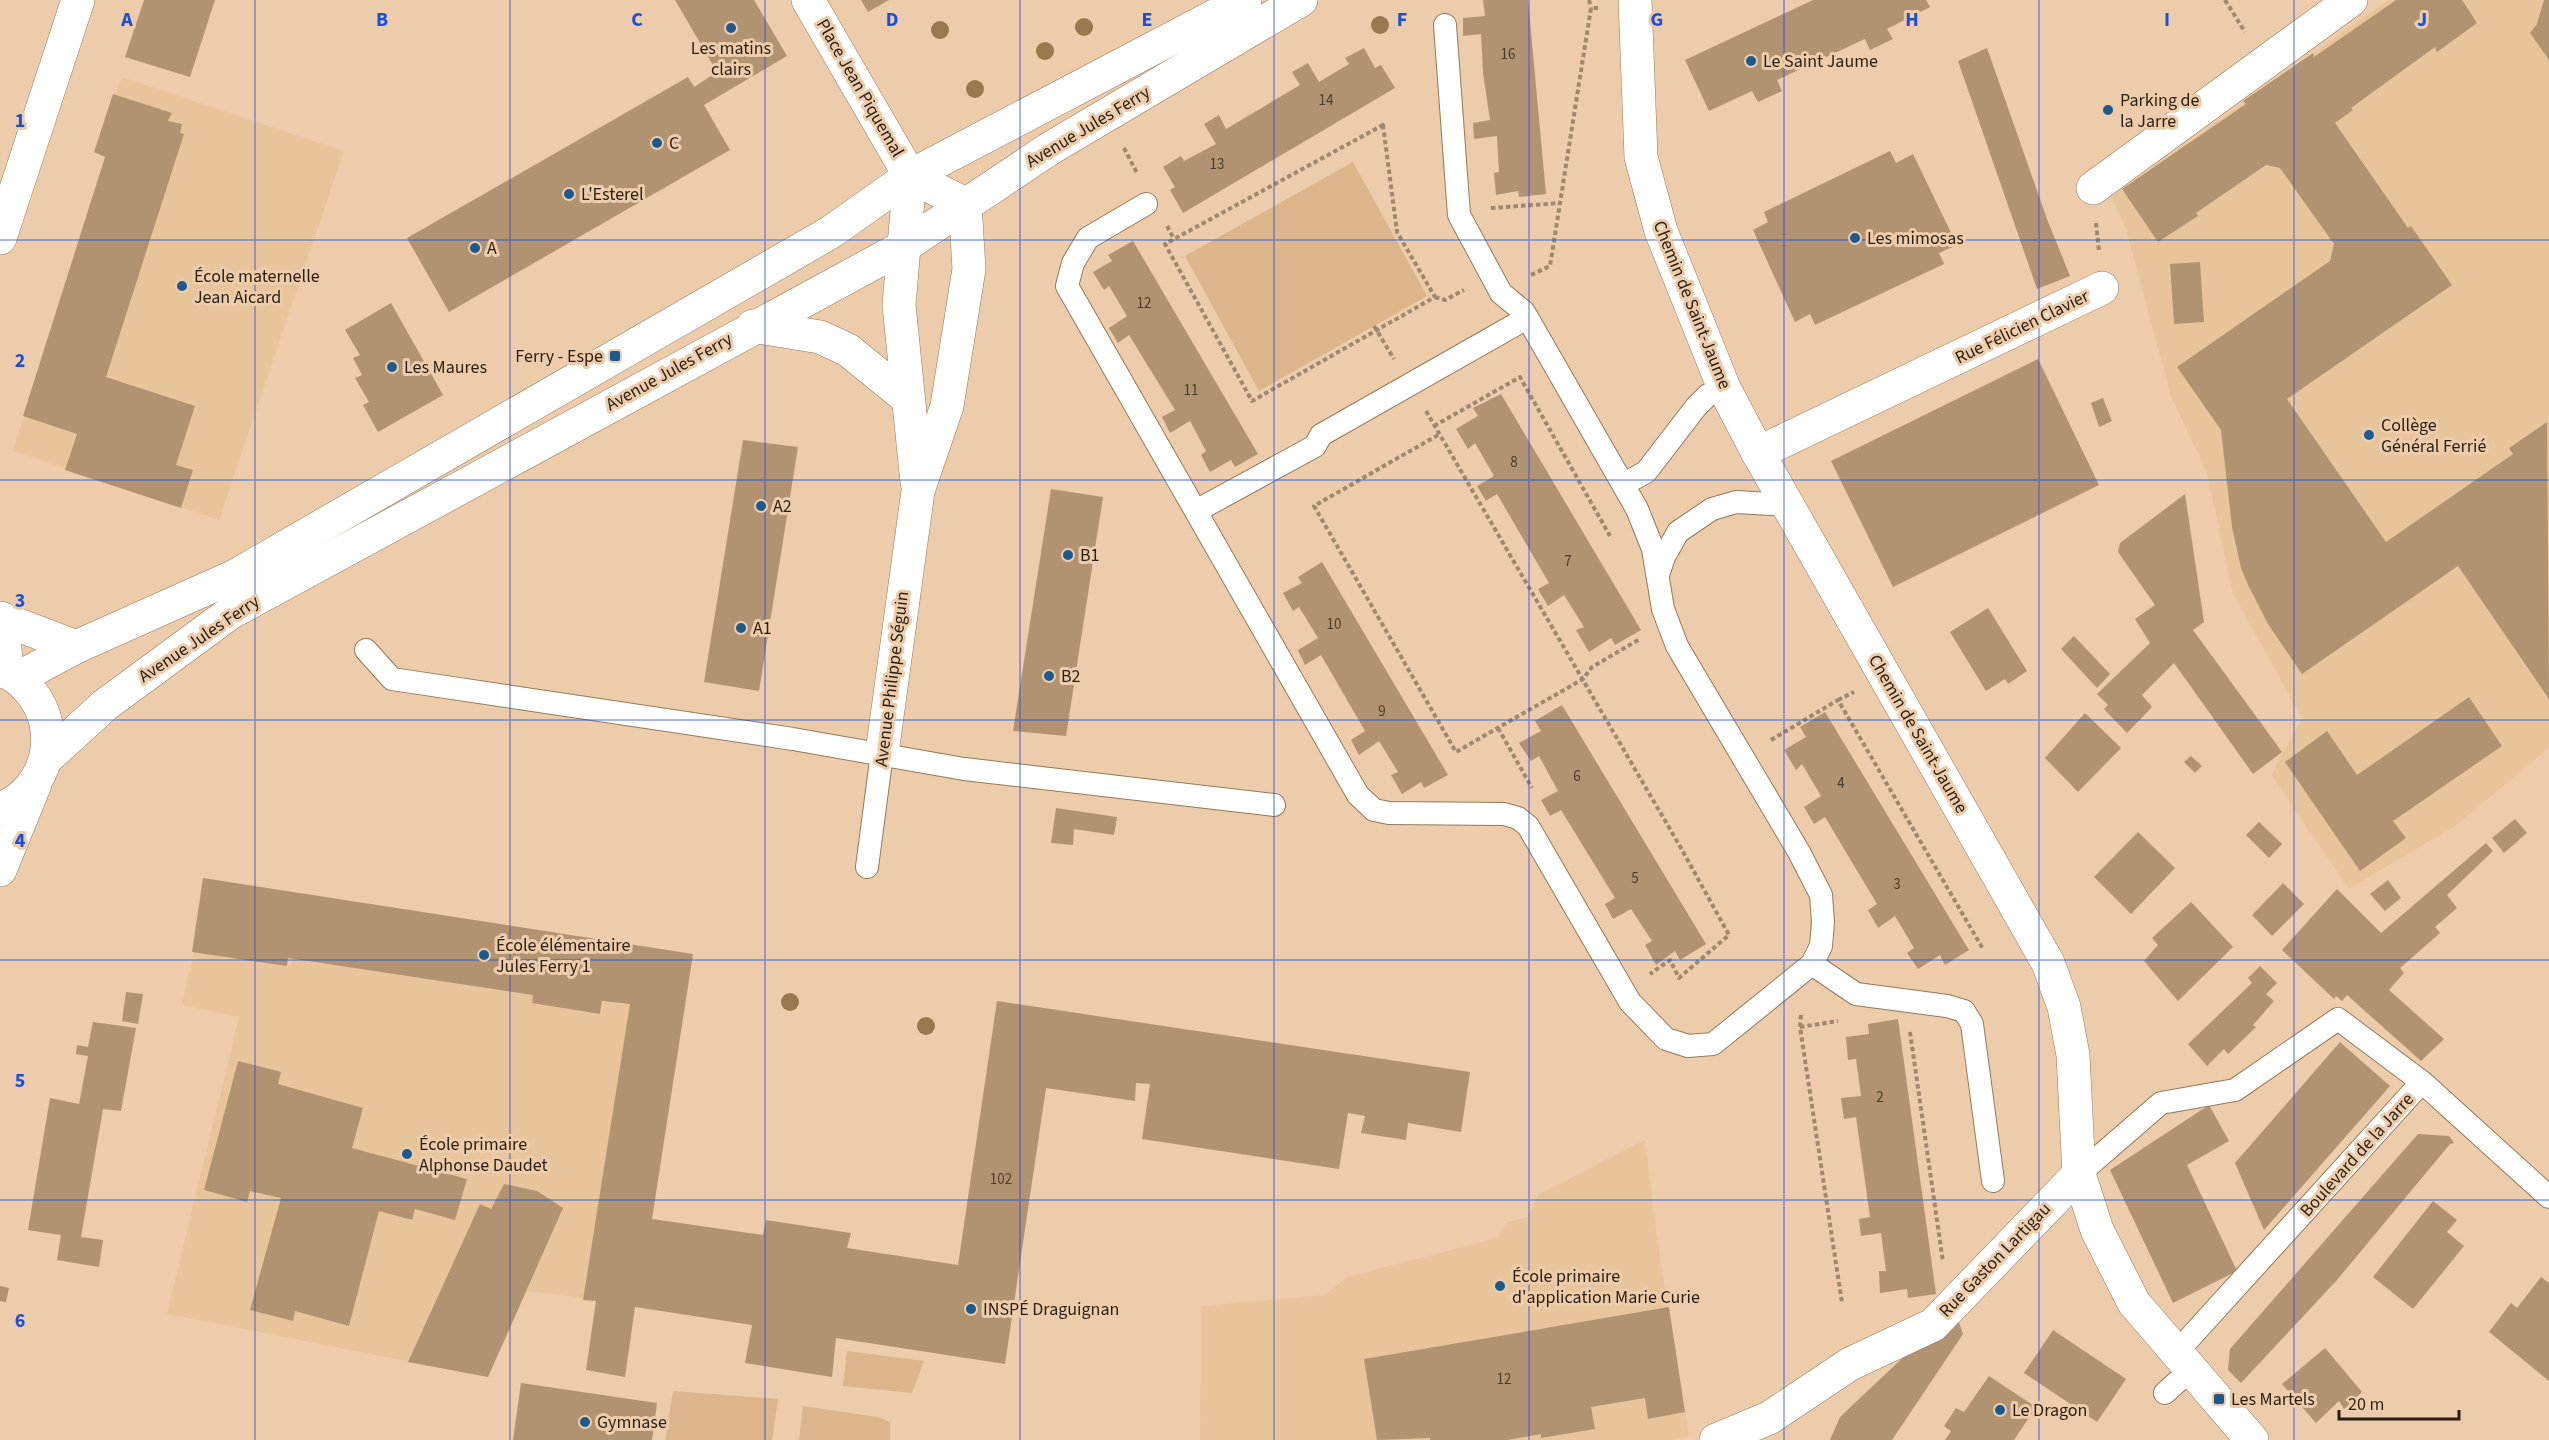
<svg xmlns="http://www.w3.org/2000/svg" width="2549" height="1440" font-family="'Source Sans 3',sans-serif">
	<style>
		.built { fill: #e8c49b }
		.green { fill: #dcb58a }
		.building { fill: #b19372 }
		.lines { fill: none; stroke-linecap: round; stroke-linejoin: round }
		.lane-casing { stroke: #967959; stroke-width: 24 }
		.street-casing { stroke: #967959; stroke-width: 34 }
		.secondary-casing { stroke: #967959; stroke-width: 34 }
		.path { stroke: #9f886e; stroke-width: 4; stroke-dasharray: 4.5 3; stroke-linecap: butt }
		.lane { stroke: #fff; stroke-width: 22 }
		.street { stroke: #fff; stroke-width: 33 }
		.secondary { stroke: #fff; stroke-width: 33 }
		.tree { fill: #98784f }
		.grid { fill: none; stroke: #1d4ed8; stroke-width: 1.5; stroke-opacity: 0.55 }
		.poi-dot { fill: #1b598f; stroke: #ecccaa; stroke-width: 2 }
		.labels { text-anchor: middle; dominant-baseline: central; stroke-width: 6; stroke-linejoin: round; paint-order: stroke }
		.number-label { font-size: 15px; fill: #4c3c2a }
		.poi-label { font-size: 18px; fill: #2a1f12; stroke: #ecccaa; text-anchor: start }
		.street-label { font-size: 18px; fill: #2a1f12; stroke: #ecccaa }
		.grid-label { font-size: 20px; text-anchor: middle; font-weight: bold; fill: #1d4ed8; stroke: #ecccaa; stroke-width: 6; stroke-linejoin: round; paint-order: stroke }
	</style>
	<rect width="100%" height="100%" fill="#ecccaa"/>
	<g class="built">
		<path d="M2388 0H2549V748L2455 826 2349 889 2272 776 2277 763 2302 719 2233 593 2207 473 2171 396 2126 229 2111 197Z"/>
		<path d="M122 77 344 151 219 520 13 451 108 156 96 151Z"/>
		<path d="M197 938 220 956 291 966 292 959 535 995 534 1003 602 1013 604 1002 632 1004 583 1298 527 1291 488 1377 167 1314 239 1017 182 1005Z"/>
		<path d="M1645 1140 1658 1246 1689 1436 1670 1440H1200L1201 1306 1325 1295 1347 1277 1497 1238 1507 1222 1528 1217 1539 1194Z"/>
	</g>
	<g class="green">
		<path d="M1353 162 1427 296 1259 391 1185 256Z"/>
		<path d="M847 1351 924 1361 912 1393 843 1386Z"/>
		<path d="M673 1391 778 1399 772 1440H665Z"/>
		<path d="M803 1406 877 1417 890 1422V1440H799Z"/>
	</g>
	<g class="building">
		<path d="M144 0H215L190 77 125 57Z"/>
		<path d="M675 0H754L787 56 704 105 730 150 449 312 407 238 688 77 694 87 717 72Z"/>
		<path d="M861 0H889L868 12Z"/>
		<path d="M1483 0H1528L1546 194 1519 197 1518 191 1496 195 1494 173 1499 172 1497 136 1474 139 1473 123 1490 120 1483 73 1481 34 1463 36V18L1485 16Z"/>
		<path d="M1813 0H1926L1930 7 1887 29 1893 39 1870 50 1865 39 1777 80 1782 91 1758 102 1752 91 1709 111 1685 60Z"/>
		<path d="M2396 0H2462L2477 23 2437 52 2435 47 2351 108 2353 110 2335 123 2408 228 2411 226 2452 285 2287 399 2386 542 2513 454 2509 448 2547 422 2549 699 2458 566 2302 674 2268 624 2249 587 2241 568 2232 527 2221 430 2177 367 2330 261 2334 244 2280 168 2266 165 2196 213 2198 216 2158 242 2122 189 2246 104 2243 101 2313 53 2314 57Z"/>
		<path d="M2544 0H2549V60L2530 33 2537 24Z"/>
		<path d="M1364 48 1375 68 1381 65 1395 88 1183 213 1170 190 1175 187 1163 167 1181 156 1184 161 1216 144 1204 124 1219 115 1226 129 1300 85 1292 72 1308 63 1319 82 1349 64 1345 58Z"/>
		<path d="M1987 48 2047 219 2070 276 2037 289 1958 61Z"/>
		<path d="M113 94 172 113 168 121 182 124 180 133 184 134 106 377 195 406 176 465 193 470 181 508 65 470 77 434 23 416 105 157 94 152Z"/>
		<path d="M1890 151 1896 163 1913 154 1957 245 1939 253 1944 264 1815 325 1810 314 1795 322 1753 230 1768 222 1764 212Z"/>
		<path d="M1133 241 1258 454 1235 467 1231 460 1210 472 1201 455 1206 451 1190 421 1170 433 1162 417 1175 410 1129 335 1118 343 1109 328 1127 316 1109 286 1104 290 1093 272 1112 261 1108 255Z"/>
		<path d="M2200 262 2204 322 2174 324 2170 264Z"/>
		<path d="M391 303 443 395 378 432 363 405 369 402 355 378 362 375 353 358 360 355 345 330Z"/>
		<path d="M2038 359 2099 485 1893 587 1831 461Z"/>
		<path d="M1501 394 1641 630 1615 645 1611 638 1589 652 1576 630 1584 627 1564 595 1548 606 1538 589 1549 583 1497 494 1486 501 1477 486 1494 476 1475 443 1468 449 1456 429 1478 416 1473 408Z"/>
		<path d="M2103 398 2112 421 2099 427 2091 403Z"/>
		<path d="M743 440 798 447 759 691 704 682Z"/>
		<path d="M1051 489 1103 497 1066 736 1013 731Z"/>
		<path d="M2185 494 2204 622 2193 630 2282 752 2253 774 2174 663 2142 695 2152 707 2127 733 2104 709 2108 705 2097 694 2150 643 2135 619 2155 605 2118 552 2120 543Z"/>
		<path d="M1322 562 1448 775 1424 788 1421 782 1402 794 1391 775 1398 772 1379 741 1359 755 1351 740 1365 731 1321 655 1305 665 1298 650 1318 638 1299 607 1293 611 1283 593 1302 583 1298 577Z"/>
		<path d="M1988 608 2027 671 2008 684 2005 679 1986 691 1950 632Z"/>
		<path d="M2074 636 2110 674 2097 688 2061 649Z"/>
		<path d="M2469 697 2502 746 2393 821 2406 838 2360 871 2285 762 2327 731 2357 775Z"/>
		<path d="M1562 705 1706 944 1680 960 1675 951 1656 965 1645 945 1652 941 1631 909 1613 919 1605 904 1615 898 1561 810 1550 816 1541 800 1558 791 1539 756 1531 761 1519 743 1541 731 1535 721Z"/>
		<path d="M1825 712 1969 950 1945 965 1940 955 1918 969 1907 953 1914 948 1895 916 1878 928 1868 910 1877 904 1825 817 1814 824 1804 807 1821 796 1802 764 1796 770 1784 750 1806 737 1800 727Z"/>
		<path d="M2085 713 2121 748 2078 792 2045 758Z"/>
		<path d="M2191 756 2202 766 2195 773 2184 762Z"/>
		<path d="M1056 808 1117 817 1114 835 1074 829 1073 845 1051 843Z"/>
		<path d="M2515 819 2527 833 2504 853 2492 838Z"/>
		<path d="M2259 822 2282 844 2269 858 2246 835Z"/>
		<path d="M2138 832 2175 868 2131 914 2094 877Z"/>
		<path d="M2486 843 2493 851 2447 895 2457 908 2435 927 2440 933 2400 968 2404 973 2389 990 2444 1039 2421 1061 2347 995 2342 1001 2336 996 2334 999 2282 950 2337 889 2381 933Z"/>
		<path d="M203 878 693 954 652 1219 763 1235 766 1220 851 1233 847 1248 958 1265 997 1001 1470 1072 1461 1132 1408 1123 1406 1140 1361 1133 1365 1116 1348 1113 1339 1169 1142 1139 1150 1084 1136 1083 1135 1101 1046 1088 1005 1364 836 1338 832 1377 745 1363 752 1325 635 1307 625 1377 586 1370 596 1301 583 1300 630 1004 602 1001 600 1014 532 1003 533 995 288 958 287 966 192 952Z"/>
		<path d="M2388 880 2401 898 2385 911 2370 894Z"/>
		<path d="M2283 883 2304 904 2272 936 2252 915Z"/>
		<path d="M2191 902 2233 947 2178 1001 2144 961 2158 945 2152 938Z"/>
		<path d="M2260 966 2277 983 2266 994 2274 1001 2253 1025 2256 1027 2228 1054 2224 1049 2207 1066 2188 1044 2252 983 2248 978Z"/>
		<path d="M126 992 143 994 138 1024 122 1021Z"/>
		<path d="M1898 1019 1936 1294 1908 1298 1907 1289 1880 1293 1879 1271H1886L1881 1233 1861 1236 1859 1219 1870 1217 1856 1117 1844 1119 1841 1098 1861 1096 1856 1059 1848 1060 1846 1037 1869 1034 1868 1024Z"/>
		<path d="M93 1022 136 1028 121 1111 103 1109 81 1237 103 1240 99 1267 57 1260 61 1235 28 1230 50 1098 79 1104 88 1056 76 1054 77 1045 88 1047Z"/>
		<path d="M2340 1042 2390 1086 2264 1230 2235 1163Z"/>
		<path d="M238 1061 281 1072 278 1084 363 1108 352 1148 467 1179 455 1220 415 1209 412 1220 379 1211 349 1326 295 1311 293 1321 250 1310 281 1198 250 1191 247 1202 204 1190Z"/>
		<path d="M2209 1105 2229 1141 2187 1165 2237 1271 2173 1303 2110 1170Z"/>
		<path d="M2418 1134 2449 1136 2454 1143 2450 1144 2337 1280 2241 1383 2228 1370 2230 1349Z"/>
		<path d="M504 1184 537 1191 563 1208 488 1377 408 1362 480 1204 491 1209Z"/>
		<path d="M2433 1201 2457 1220 2447 1232 2464 1246 2413 1309 2373 1277Z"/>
		<path d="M2541 1277 2549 1283V1381L2489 1332 2511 1303 2517 1308Z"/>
		<path d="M0 1286 9 1288 6 1302 0 1301Z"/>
		<path d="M1669 1307 1685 1412 1648 1419 1645 1398 1591 1407 1595 1429 1541 1438V1434L1507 1440H1430V1438L1377 1440 1364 1359Z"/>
		<path d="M1957 1317 1963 1334 1892 1440H1830L1840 1417 1912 1349Z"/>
		<path d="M2053 1330 2126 1379 2097 1422 2024 1373Z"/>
		<path d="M2325 1348 2362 1392 2344 1409 2339 1401 2316 1423 2282 1384Z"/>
		<path d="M1989 1376 2036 1407 2014 1440H1945L1951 1431 1944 1426 1956 1408 1964 1412Z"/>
		<path d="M521 1383 657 1403 652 1440H513Z"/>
	</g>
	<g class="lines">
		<g class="lane-casing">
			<g id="lane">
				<path d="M1146 204 1088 238 1073 263 1067 286 1358 795 1374 810 1389 813 1504 814 1518 818 1528 826 1630 1002 1666 1039 1688 1046 1713 1044 1812 964 1821 946 1823 922 1821 895 1799 852 1677 646 1663 609 1653 549 1637 509 1524 312 1501 293 1459 215 1445 25"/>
				<path d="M1624 484 1646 472 1696 407 1708 395 1724 388"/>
				<path d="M1196 511 1315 446 1321 435 1527 318"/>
				<path d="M1658 575 1664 557 1678 532 1712 509 1736 502 1788 505"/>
				<path d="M366 650 392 679 793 739 964 769 1274 805"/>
				<path d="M867 867 882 753"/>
				<path d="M1812 964 1856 994 1947 1006 1964 1011 1972 1024 1993 1181"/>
				<path d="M2079 1174 2161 1103 2235 1090 2338 1019 2422 1082"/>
				<path d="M2176 1353 2422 1082 2549 1197"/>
				<path d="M2165 1393 2177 1382"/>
			</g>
		</g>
		<g class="street-casing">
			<g id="street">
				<path d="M808 0 910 176"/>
				<path d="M910 176 899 305 917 482"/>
				<path d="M2093 188 2351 0"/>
				<path d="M0 238 78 0"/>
				<path d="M753 326 820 337 848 350 907 398"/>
				<path d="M1758 453 2102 288"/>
				<path d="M0 618 76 647"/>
				<path d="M0 634 5 648 7 672"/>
				<path d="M882 753 918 491 947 406 969 269 965 204 910 176"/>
				<path d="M0 870 35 784"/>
				<path d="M1716 1440 1769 1418 1850 1364 1933 1325 2079 1174"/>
			</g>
		</g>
		<g class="secondary-casing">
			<g id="secondary">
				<path d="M1635 0 1641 157 1661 231 1724 388 1758 453 2048 963 2064 1007 2073 1055 2079 1174 2097 1230 2134 1303 2252 1440"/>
				<path d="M0 670C14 674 20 680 30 691 63 730 48 791 0 809"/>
				<path d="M18 678 76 647 235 576 831 232 910 176 1245 0"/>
				<path d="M47 758 105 705 230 613 903 247 1049 149 1301 0"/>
			</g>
		</g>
		<g class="path">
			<path d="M1589 0 1591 8"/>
			<path d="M2225 0 2245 32"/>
			<path d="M1383 125 1397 232 1435 297 1252 401 1165 244Z"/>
			<path d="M1124 148 1137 173"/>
			<path d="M1491 208 1560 203"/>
			<path d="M2096 223 2099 251"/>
			<path d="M1167 226 1174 239"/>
			<path d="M1531 275 1550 266 1591 8H1598"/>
			<path d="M1435 297 1445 300 1464 290"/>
			<path d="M1374 326 1394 359"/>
			<path d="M1426 411 1681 848 1729 935 1679 978 1670 960 1650 974"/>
			<path d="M1434 426 1520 377 1610 536"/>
			<path d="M1438 435 1314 506 1456 752 1583 679 1592 667 1640 639"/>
			<path d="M1838 700 1854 692"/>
			<path d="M1498 728 1532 788"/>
			<path d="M1771 740 1838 700 1983 949"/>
			<path d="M1801 1015 1800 1027 1842 1303"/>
			<path d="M1800 1027 1838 1021"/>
			<path d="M1910 1032 1943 1262"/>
		</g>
		<use href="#lane" class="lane"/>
		<use href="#street" class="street"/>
		<use href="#secondary" class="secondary"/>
	</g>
	<g class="tree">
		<circle cx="1380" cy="25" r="9"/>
		<circle cx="1084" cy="27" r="9"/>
		<circle cx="940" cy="30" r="9"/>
		<circle cx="1045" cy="51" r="9"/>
		<circle cx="975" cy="89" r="9"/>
		<circle cx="790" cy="1002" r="9"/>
		<circle cx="926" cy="1026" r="9"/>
	</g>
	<path class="grid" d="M255 0V1440M510 0V1440M765 0V1440M1020 0V1440M1274 0V1440M1529 0V1440M1784 0V1440M2039 0V1440M2294 0V1440M0 240H2549M0 480H2549M0 720H2549M0 960H2549M0 1200H2549"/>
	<g class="poi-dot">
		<circle cx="731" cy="28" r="6"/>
		<circle cx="1751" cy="61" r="6"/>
		<circle cx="2108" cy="110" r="6"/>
		<circle cx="657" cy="143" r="6"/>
		<circle cx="569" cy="194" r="6"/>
		<circle cx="1855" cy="238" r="6"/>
		<circle cx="475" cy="248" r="6"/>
		<circle cx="182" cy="286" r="6"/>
		<rect x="609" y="350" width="12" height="12" rx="3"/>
		<circle cx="392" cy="367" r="6"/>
		<circle cx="2369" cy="435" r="6"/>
		<circle cx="761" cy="506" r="6"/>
		<circle cx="1068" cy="555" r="6"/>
		<circle cx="741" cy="628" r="6"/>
		<circle cx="1049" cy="676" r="6"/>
		<circle cx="484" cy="955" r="6"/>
		<circle cx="407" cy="1154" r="6"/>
		<circle cx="1500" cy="1286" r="6"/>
		<circle cx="971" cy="1309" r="6"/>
		<rect x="2213" y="1393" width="12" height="12" rx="3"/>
		<circle cx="2000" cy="1410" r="6"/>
		<circle cx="585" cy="1422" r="6"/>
	</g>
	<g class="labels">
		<g class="number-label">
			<text x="1508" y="54">16</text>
			<text x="1326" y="100">14</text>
			<text x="1217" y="164">13</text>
			<text x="1144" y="303">12</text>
			<text x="1191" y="390">11</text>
			<text x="1514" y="462">8</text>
			<text x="1568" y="561">7</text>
			<text x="1334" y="624">10</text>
			<text x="1382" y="711">9</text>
			<text x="1577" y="776">6</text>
			<text x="1841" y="783">4</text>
			<text x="1635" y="878">5</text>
			<text x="1897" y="884">3</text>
			<text x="1880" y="1097">2</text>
			<text x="1001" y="1179">102</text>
			<text x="1504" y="1379">12</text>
		</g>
		<g class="poi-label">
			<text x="731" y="48" text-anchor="middle">Les matins<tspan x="731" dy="21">clairs</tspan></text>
			<text x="1763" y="61">Le Saint Jaume</text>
			<text x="2120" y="100">Parking de<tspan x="2120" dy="21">la Jarre</tspan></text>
			<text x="669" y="143">C</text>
			<text x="581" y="194">L'Esterel</text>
			<text x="1867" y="238">Les mimosas</text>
			<text x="487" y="248">A</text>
			<text x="194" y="276">École maternelle<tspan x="194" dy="21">Jean Aicard</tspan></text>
			<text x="603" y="356" text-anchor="end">Ferry - Espe</text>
			<text x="404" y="367">Les Maures</text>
			<text x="2381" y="425">Collège<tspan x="2381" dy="21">Général Ferrié</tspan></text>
			<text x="773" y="506">A2</text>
			<text x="1080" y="555">B1</text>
			<text x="753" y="628">A1</text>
			<text x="1061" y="676">B2</text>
			<text x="496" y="945">École élémentaire<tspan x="496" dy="21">Jules Ferry 1</tspan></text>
			<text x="419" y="1144">École primaire<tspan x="419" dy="21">Alphonse Daudet</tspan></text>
			<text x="1512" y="1276">École primaire<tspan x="1512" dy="21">d'application Marie Curie</tspan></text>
			<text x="983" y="1309">INSPÉ Draguignan</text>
			<text x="2231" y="1399">Les Martels</text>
			<text x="2012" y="1410">Le Dragon</text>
			<text x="597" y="1422">Gymnase</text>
		</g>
		<g class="street-label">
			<text transform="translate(860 88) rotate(60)">Place Jean Piquemal</text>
			<text transform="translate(1088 127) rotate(-31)">Avenue Jules Ferry</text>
			<text transform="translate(1692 305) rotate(68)">Chemin de Saint-Jaume</text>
			<text transform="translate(2022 327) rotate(-26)">Rue Félicien Clavier</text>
			<text transform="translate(669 372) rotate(-29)">Avenue Jules Ferry</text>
			<text transform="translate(199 639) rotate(-34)">Avenue Jules Ferry</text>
			<text transform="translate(892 679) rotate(-83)">Avenue Philippe Séguin</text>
			<text transform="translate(1918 734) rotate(60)">Chemin de Saint-Jaume</text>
			<text transform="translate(2357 1155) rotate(-48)">Boulevard de la Jarre</text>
			<text transform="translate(1995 1260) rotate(-46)">Rue Gaston Lartigau</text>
		</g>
	</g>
	<g class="grid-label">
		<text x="127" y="26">A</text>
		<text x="382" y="26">B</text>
		<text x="637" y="26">C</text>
		<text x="892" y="26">D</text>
		<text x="1147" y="26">E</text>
		<text x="1402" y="26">F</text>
		<text x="1657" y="26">G</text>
		<text x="1912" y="26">H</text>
		<text x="2167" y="26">I</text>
		<text x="2422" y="26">J</text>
		<text x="20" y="127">1</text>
		<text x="20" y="367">2</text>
		<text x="20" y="607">3</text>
		<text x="20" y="847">4</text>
		<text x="20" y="1087">5</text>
		<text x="20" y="1327">6</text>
	</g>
	<path d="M2339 1410v9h120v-9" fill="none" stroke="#2a1f12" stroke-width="3"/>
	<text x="2348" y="1410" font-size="18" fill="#2a1f12" stroke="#ecccaa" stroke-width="4.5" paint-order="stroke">20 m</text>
</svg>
